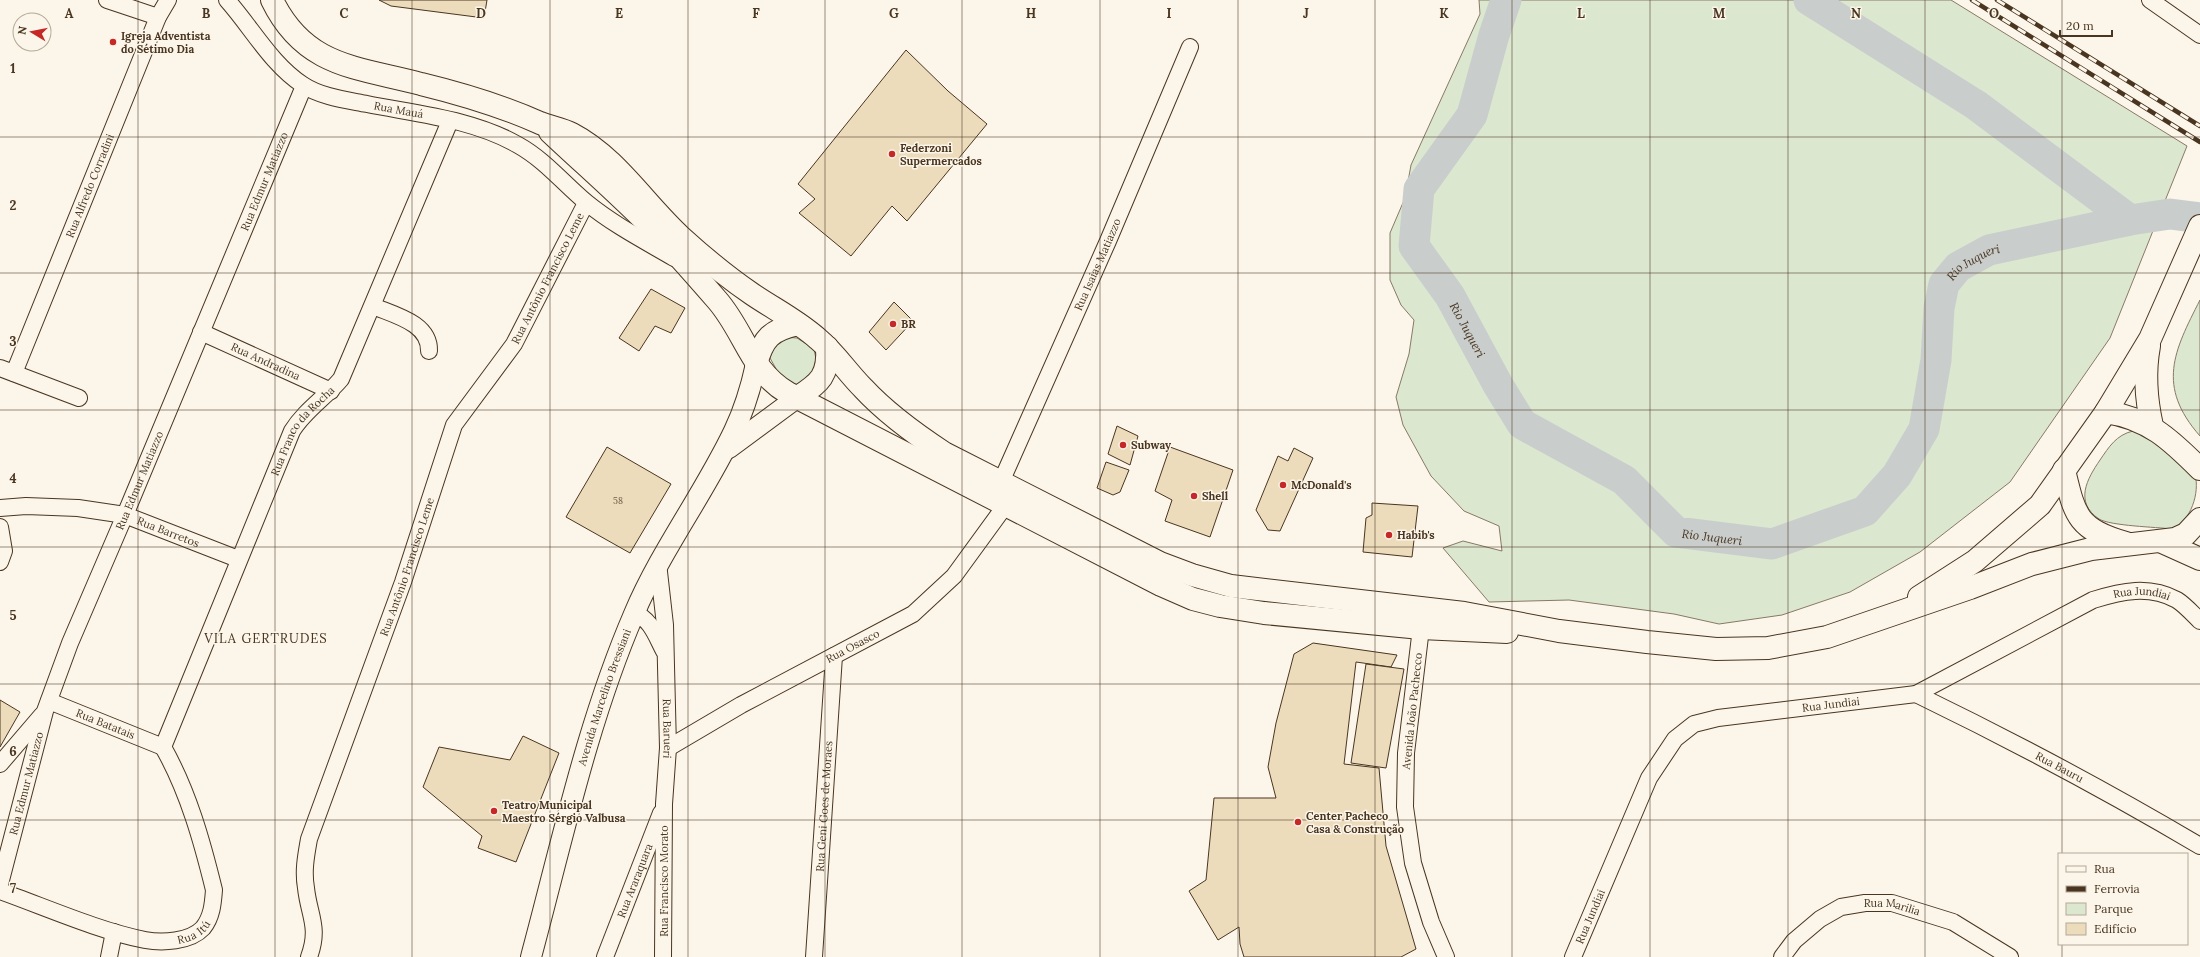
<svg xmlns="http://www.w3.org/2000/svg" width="2200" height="957" font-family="Lora,serif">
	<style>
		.green { fill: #dce7d0; stroke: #887966 }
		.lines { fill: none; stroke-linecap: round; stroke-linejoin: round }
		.river { stroke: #c9cecd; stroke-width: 31 }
		.building { fill: #ecdcbc; stroke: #4a3520 }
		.minor-casing { stroke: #4a3520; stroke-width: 18 }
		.tertiary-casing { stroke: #4a3520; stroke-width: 22 }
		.secondary-casing { stroke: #4a3520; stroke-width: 24 }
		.primary-casing { stroke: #4a3520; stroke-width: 24 }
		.minor { stroke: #fbf6e9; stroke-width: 16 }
		.tertiary { stroke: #fbf6e9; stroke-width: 20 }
		.secondary { stroke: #fbf6e9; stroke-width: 22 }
		.primary { stroke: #fbf6e9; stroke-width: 22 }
		.rail-casing { stroke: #4a3520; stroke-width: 4.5 }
		.rail { stroke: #fbf6e9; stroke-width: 3; stroke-dasharray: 9; stroke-linecap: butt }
		.grid { fill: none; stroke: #4a3520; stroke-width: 1; stroke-opacity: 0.55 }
		.poi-dot { fill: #c62828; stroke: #fbf6e9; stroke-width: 1.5 }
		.labels { text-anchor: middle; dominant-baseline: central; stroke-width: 3; stroke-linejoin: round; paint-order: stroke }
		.number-label { font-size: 9px; fill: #725f47 }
		.poi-label { font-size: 11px; font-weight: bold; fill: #4a3520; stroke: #fbf6e9; text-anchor: start }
		.street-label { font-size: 11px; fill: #4a3520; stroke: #fbf6e9 }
		.water-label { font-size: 12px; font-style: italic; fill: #4a3520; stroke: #fbf6e9 }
		.quarter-label { font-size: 13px; letter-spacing: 1px; fill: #4a3520; stroke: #fbf6e9 }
		.grid-label { font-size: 13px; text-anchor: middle; font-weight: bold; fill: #4a3520; stroke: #fbf6e9; stroke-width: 3; stroke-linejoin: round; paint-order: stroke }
	</style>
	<rect width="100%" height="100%" fill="#fbf6e9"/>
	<g class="green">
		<path d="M1479 0H1951L2187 146 2110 338 2010 482 1920 552 1850 592 1782 615 1719 624 1674 614 1569 600 1489 602 1443 548 1463 541 1502 551 1499 526 1464 511 1431 476 1403 425 1396 397 1409 354 1414 320 1401 305 1390 280V233L1405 198 1411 165 1480 14Z"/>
		<path d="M2200 300V436C2156 386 2174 351 2200 300Z"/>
		<path d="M784 337 797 338 814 349 818 369 811 383 794 386 779 374 770 358 775 345Z"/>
		<path d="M2133 431 2141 432C2154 442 2167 452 2180 462 2184 466 2191 469 2195 474 2200 493 2191 521 2172 529 2156 527 2111 526 2099 519 2074 502 2087 479 2100 460 2109 447 2116 435 2133 431Z"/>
	</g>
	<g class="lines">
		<g class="river">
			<path id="s1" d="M1506 0 1494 35 1472 115 1419 189 1414 246 1450 296 1498 385 1522 424 1624 480 1676 532 1772 544 1865 511 1897 475 1924 429 1936 360 1939 308 1944 284 1958 267 1989 250 2130 220 2170 214 2200 218"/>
			<path d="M1809 0 1976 105 2130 220"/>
		</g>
	</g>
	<g class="building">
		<path d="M379 0H487L484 18 391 6Z"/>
		<path d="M906 50 948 91 987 124 907 221 892 206 851 256 799 213 815 199 798 184Z"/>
		<path d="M651 289 685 308 671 333 655 326 639 351 619 338Z"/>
		<path d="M894 302 913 321 886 350 869 332Z"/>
		<path d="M1117 426 1138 436 1130 465 1108 454Z"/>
		<path d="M607 447 671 484 630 553 566 517Z"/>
		<path d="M1170 447 1233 470 1210 537 1165 521 1172 500 1155 491Z"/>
		<path d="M1294 448 1313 458 1280 531 1268 530 1256 510 1278 456 1288 461Z"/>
		<path d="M1106 462 1129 470 1120 492 1113 495 1097 488Z"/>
		<path d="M1372 503 1418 506 1412 557 1363 552 1366 518 1372 515Z"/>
		<path d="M1313 643 1397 655 1391 667 1356 662 1344 764 1379 768 1386 846 1416 949 1401 957H1244L1240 944 1239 927 1218 940 1189 891 1206 880 1214 798H1276L1268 767 1276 723 1294 654Z"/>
		<path d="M1366 664 1404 669 1386 768 1351 763Z"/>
		<path d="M0 700 20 712 0 747Z"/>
		<path d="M523 736 559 753 516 862 478 848 482 836 423 787 439 747 510 760Z"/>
	</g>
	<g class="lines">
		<g class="minor-casing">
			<g id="minor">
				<path d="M107 0 158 17"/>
				<path id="s2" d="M227 0C252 28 271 64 303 85 321 97 347 100 367 104 417 114 473 119 518 145 545 160 564 184 587 203 614 225 645 241 674 258"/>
				<path d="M2150 0 2200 35"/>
				<path d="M373 306C394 315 430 323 429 351"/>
				<path id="s3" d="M201 332 331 391"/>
				<path d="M0 368 79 398"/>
				<path id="s4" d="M14 373 158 17 168 0"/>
				<path id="s5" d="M1001 482 1108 241 1190 47"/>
				<path id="s6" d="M0 508 26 506 78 508 125 515 238 559"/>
				<path d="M0 527 4 551 0 562"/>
				<path id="s7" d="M658 563 665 625 668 748 664 804 663 957"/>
				<path d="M634 613C651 619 656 636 664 651"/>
				<path d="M1421 628 1406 753 1405 807 1413 863 1431 922 1446 957"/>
				<path id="s8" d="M1916 694C2013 741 2107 791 2200 846"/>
				<path id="s9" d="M49 701 163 747"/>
				<path id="s10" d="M163 747 292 431C305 410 325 398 341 379L450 121"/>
				<path id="s11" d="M668 748 741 705 913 614 954 576 1005 506"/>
				<path d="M0 764 42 715"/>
				<path id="s12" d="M0 884 45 711 70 643 125 515 304 86"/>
				<path id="s13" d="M0 891C45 907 99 931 145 940 162 943 190 942 203 928 212 917 213 903 214 890 202 841 188 791 163 747"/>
				<path d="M109 957 114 932"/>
				<path id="s14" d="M309 957C320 927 309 916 306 888 303 871 306 856 309 839L403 582 454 425 514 344 586 203"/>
				<path id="s15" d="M605 957 661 813"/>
				<path id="s16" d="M814 957 834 656"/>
				<path id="s17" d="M1573 957 1649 778 1675 739 1694 724 1718 718 1916 694 2093 600C2122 591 2149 585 2177 600 2185 605 2193 614 2200 621"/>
				<path id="s18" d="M1782 957 1794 941 1820 919 1841 907 1865 903H1892L1953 922 2010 957"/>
			</g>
		</g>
		<g class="tertiary-casing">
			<g id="tertiary">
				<path d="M729 448 798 397"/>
				<path id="s19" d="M531 957C562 842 587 723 634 614 661 550 704 494 734 431 744 410 751 387 756 364"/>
			</g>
		</g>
		<g class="secondary-casing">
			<g id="secondary">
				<path d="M2149 346C2144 373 2146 399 2152 426"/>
				<path d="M2106 412 2150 339 2200 226"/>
			</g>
		</g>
		<g class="primary-casing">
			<g id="primary">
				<path d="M272 0C305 68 358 67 421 84 462 94 502 106 540 123 550 127 562 129 572 134 616 157 645 204 681 237 703 257 727 277 752 294 774 309 798 321 818 339 835 353 847 372 863 388 887 414 915 434 944 453L1160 563 1192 575 1231 586 1464 613 1559 631 1647 642 1716 649 1768 648 1827 637 1970 588 2032 564 2091 549 2175 539 2186 534 2200 519"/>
				<path d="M550 132C585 165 622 197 656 232 677 254 697 277 717 300 745 332 750 371 788 393L1161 585 1193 599 1220 606 1264 613 1421 628 1507 632"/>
				<path d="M756 364C763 338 771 330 798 324"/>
				<path d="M798 397C820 383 829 375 827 347"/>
				<path d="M2064 470C2075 516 2077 529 2126 543"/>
				<path d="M2160 541 2200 559"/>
				<path d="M1919 597 1975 561 2040 505 2106 412C2148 418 2171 440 2200 469"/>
			</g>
		</g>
		<use href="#minor" class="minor"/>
		<use href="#tertiary" class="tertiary"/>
		<use href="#secondary" class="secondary"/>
		<use href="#primary" class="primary"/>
		<g class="rail-casing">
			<g id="rail">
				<path d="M1972 0 2200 142"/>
				<path d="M1997 0 2200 126"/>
			</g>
		</g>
		<use href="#rail" class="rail"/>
	</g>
	<path class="grid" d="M138 0V957M275 0V957M412 0V957M550 0V957M688 0V957M825 0V957M962 0V957M1100 0V957M1238 0V957M1375 0V957M1512 0V957M1650 0V957M1788 0V957M1925 0V957M2062 0V854M0 137H2200M0 273H2200M0 410H2200M0 547H2200M0 684H2200M0 820H2200M2062 944V957"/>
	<g class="poi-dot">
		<circle cx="113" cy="42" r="4"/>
		<circle cx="892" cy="154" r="4"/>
		<circle cx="893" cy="324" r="4"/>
		<circle cx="1123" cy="445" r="4"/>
		<circle cx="1283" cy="485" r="4"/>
		<circle cx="1194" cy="496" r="4"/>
		<circle cx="1389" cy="535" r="4"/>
		<circle cx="494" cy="811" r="4"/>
		<circle cx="1298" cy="822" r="4"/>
	</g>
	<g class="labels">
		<g class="number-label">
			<text x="618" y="500">58</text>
		</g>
		<g class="poi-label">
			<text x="121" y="36">Igreja Adventista<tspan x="121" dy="13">do Sétimo Dia</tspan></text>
			<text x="900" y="148">Federzoni<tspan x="900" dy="13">Supermercados</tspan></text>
			<text x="901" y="324">BR</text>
			<text x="1131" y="445">Subway</text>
			<text x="1291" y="485">McDonald's</text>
			<text x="1202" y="496">Shell</text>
			<text x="1397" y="535">Habib's</text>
			<text x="502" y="805">Teatro Municipal<tspan x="502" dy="13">Maestro Sérgio Valbusa</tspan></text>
			<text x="1306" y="816">Center Pacheco<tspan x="1306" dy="13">Casa &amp; Construção</tspan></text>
		</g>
		<g class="street-label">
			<text stroke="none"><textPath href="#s2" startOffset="214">Rua Mauá</textPath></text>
			<text stroke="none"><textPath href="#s12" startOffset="752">Rua Edmur Matiazzo</textPath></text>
			<text stroke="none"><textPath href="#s4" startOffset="202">Rua Alfredo Corradini</textPath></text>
			<text stroke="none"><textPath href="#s5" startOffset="238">Rua Isaias Matiazzo</textPath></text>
			<text stroke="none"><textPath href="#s14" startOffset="733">Rua Antônio Francisco Leme</textPath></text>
			<text stroke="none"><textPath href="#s3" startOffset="71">Rua Andradina</textPath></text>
			<text stroke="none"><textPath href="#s10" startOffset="347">Rua Franco da Rocha</textPath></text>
			<text stroke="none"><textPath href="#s12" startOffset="428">Rua Edmur Matiazzo</textPath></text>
			<text stroke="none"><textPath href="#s6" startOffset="172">Rua Barretos</textPath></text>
			<text stroke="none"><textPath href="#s14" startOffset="409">Rua Antônio Francisco Leme</textPath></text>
			<text stroke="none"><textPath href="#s17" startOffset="740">Rua Jundiai</textPath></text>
			<text stroke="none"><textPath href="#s11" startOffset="211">Rua Osasco</textPath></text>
			<text stroke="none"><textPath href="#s19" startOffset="270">Avenida Marcelino Bressiani</textPath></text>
			<text stroke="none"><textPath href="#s17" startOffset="404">Rua Jundiai</textPath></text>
			<text transform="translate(1412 711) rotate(-84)">Avenida João Pachecco</text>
			<text stroke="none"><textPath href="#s9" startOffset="61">Rua Batatais</textPath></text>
			<text stroke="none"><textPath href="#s7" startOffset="166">Rua Barueri</textPath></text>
			<text stroke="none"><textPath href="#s8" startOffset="161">Rua Bauru</textPath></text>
			<text stroke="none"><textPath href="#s12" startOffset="104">Rua Edmur Matiazzo</textPath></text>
			<text stroke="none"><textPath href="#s16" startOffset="151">Rua Geni Goes de Moraes</textPath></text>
			<text stroke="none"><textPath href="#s15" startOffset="82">Rua Araraquara</textPath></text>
			<text transform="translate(664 881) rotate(-90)">Rua Francisco Morato</text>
			<text stroke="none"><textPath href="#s18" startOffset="130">Rua Marilia</textPath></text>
			<text stroke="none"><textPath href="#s17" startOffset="44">Rua Jundiai</textPath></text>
			<text stroke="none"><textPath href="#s13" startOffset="204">Rua Itú</textPath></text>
		</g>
		<g class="water-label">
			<text stroke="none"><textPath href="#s1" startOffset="1148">Rio Juqueri</textPath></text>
			<text stroke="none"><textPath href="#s1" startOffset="368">Rio Juqueri</textPath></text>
			<text stroke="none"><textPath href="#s1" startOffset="703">Rio Juqueri</textPath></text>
		</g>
		<g class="quarter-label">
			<text x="266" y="638">VILA GERTRUDES</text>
		</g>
	</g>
	<g class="grid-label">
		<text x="69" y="18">A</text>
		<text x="206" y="18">B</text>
		<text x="344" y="18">C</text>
		<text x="481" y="18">D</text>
		<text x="619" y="18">E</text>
		<text x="756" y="18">F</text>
		<text x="894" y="18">G</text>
		<text x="1031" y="18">H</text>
		<text x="1169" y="18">I</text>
		<text x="1306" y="18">J</text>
		<text x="1444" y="18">K</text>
		<text x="1581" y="18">L</text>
		<text x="1719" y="18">M</text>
		<text x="1856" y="18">N</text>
		<text x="1994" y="18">O</text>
		<text x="13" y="73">1</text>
		<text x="13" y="210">2</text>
		<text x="13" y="346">3</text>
		<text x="13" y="483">4</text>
		<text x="13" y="620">5</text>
		<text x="13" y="756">6</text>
		<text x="13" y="893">7</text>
	</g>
	<rect x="2058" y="853" width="130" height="92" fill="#fbf6e9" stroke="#b4a999"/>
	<rect x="2066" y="866" width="20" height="6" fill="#fbf6e9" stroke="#b4a999"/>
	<text x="2094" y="873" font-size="12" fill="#4a3520">Rua</text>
	<rect x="2066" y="886" width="20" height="6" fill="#4a3520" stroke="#b4a999"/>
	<text x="2094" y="893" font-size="12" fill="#4a3520">Ferrovia</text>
	<rect x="2066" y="903" width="20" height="12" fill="#dce7d0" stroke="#b4a999"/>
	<text x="2094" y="913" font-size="12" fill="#4a3520">Parque</text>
	<rect x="2066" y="923" width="20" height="12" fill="#ecdcbc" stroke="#b4a999"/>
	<text x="2094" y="933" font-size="12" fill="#4a3520">Edifício</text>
	<g transform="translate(32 32) rotate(280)"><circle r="19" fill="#fbf6e9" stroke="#b4a999"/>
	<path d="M0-3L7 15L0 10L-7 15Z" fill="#c62828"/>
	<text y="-6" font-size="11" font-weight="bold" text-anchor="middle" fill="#4a3520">N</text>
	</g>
	<path d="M2060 30v6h52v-6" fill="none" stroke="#4a3520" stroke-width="2"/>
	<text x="2066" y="30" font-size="12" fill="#4a3520" stroke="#fbf6e9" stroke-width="3" paint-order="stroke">20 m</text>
</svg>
